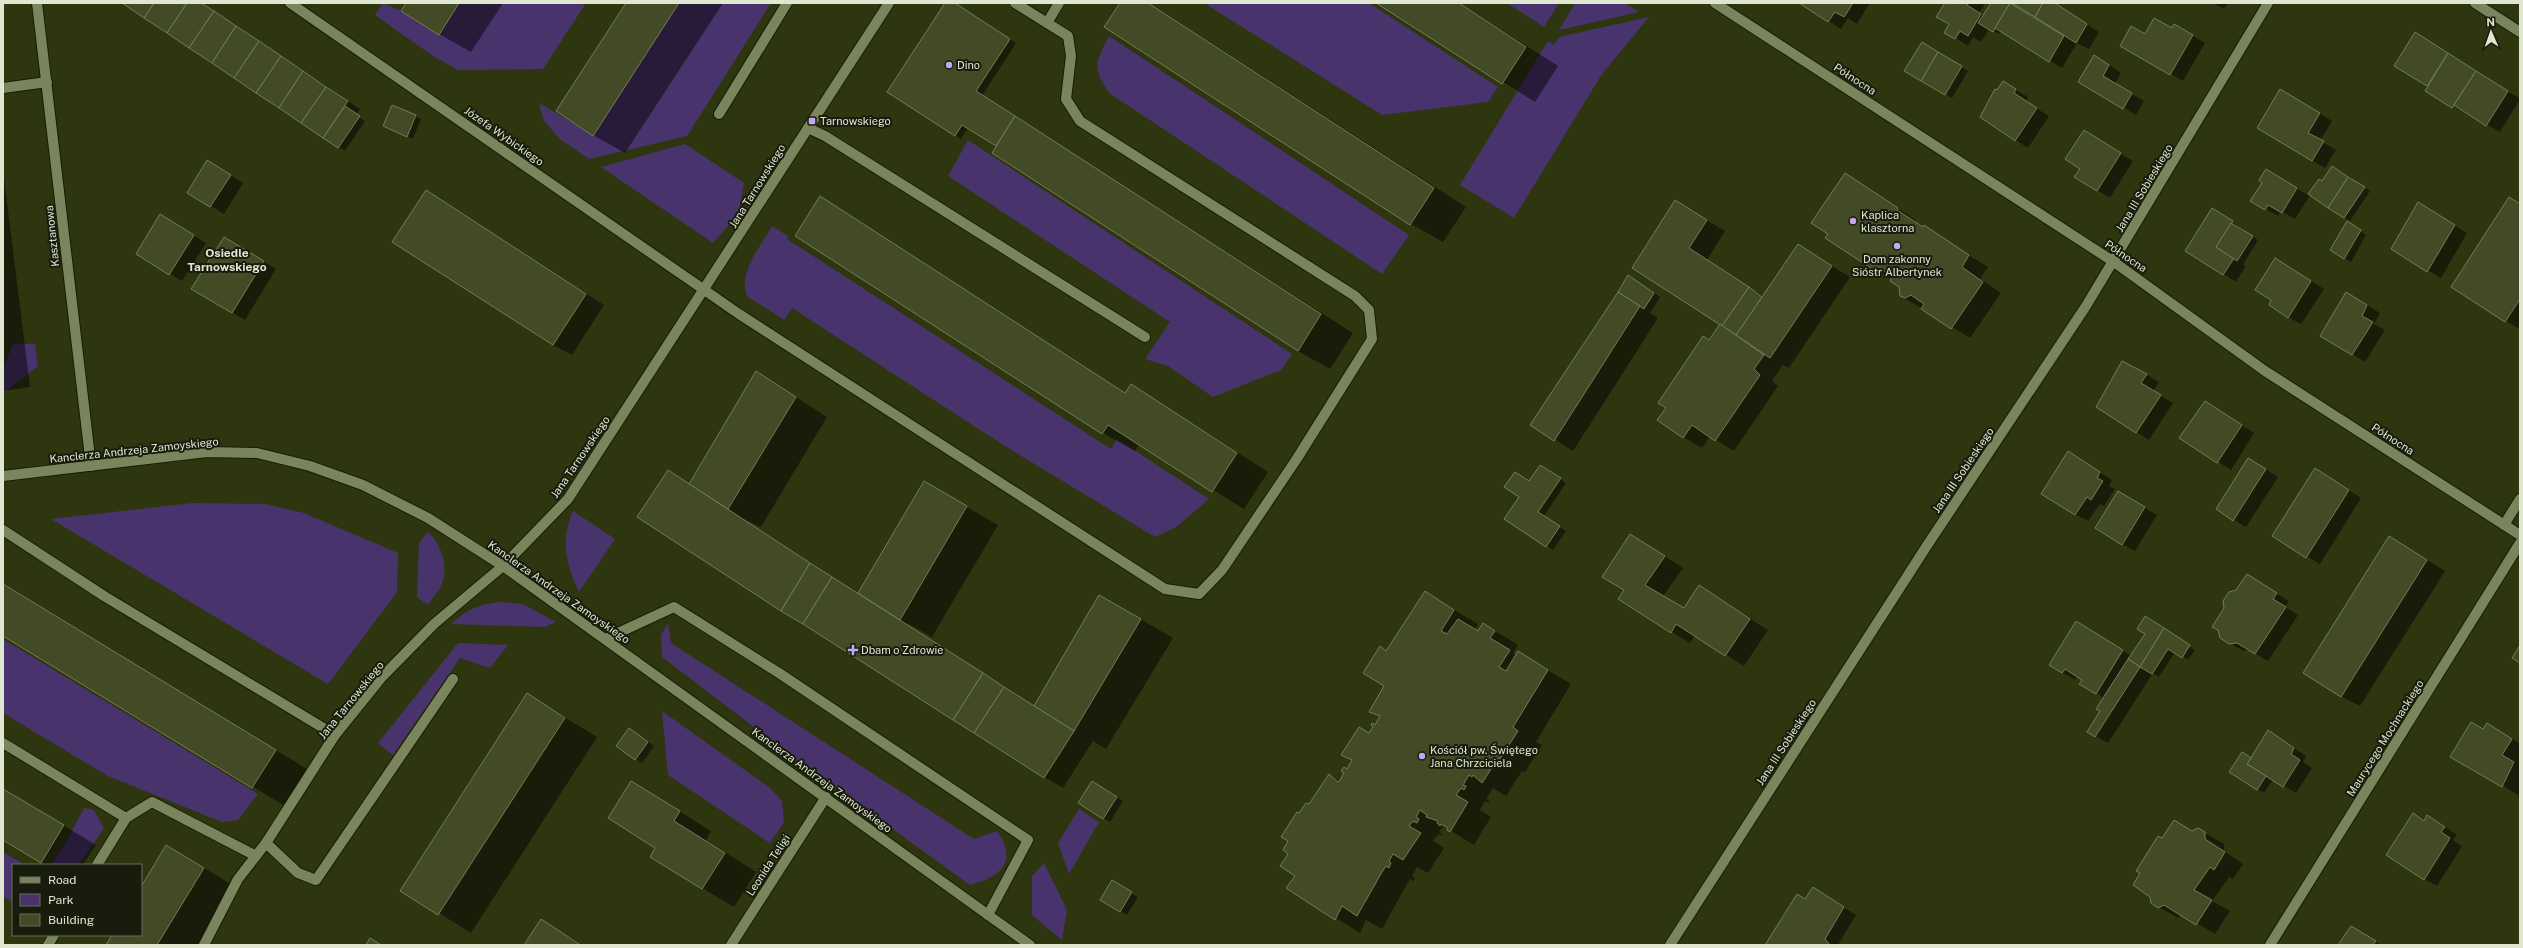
<svg xmlns="http://www.w3.org/2000/svg" width="2523" height="948" font-family="'Public Sans',sans-serif">
	<style>
		.green { fill: #49336c }
		.shadow { fill: #0007 }
		.building { fill: #424b25; stroke: #737d55 }
		.lines { fill: none; stroke-linecap: round; stroke-linejoin: round }
		.minor-casing { stroke: #171d02; stroke-width: 12 }
		.minor { stroke: #7b855d; stroke-width: 10 }
		.poi-dot { fill: #c2a8f3; stroke: #181c0c; stroke-width: 1.5 }
		.labels { text-anchor: middle; dominant-baseline: central; stroke-width: 4; stroke-linejoin: round; paint-order: stroke }
		.poi-label { font-size: 11px; fill: #e0e6d0; stroke: #181c0c; text-anchor: start }
		.street-label { font-size: 11px; fill: #e0e6d0; stroke: #181c0c }
		.neighbourhood-label { font-size: 12px; font-weight: bold; fill: #e0e6d0; stroke: #181c0c }
	</style>
	<rect width="100%" height="100%" fill="#2e3610"/>
	<g class="green">
		<path d="M383 3 401 11 439 35 459 3H586L543 69 458 70 433 56 375 15Z"/>
		<path d="M679 3H771L687 136 589 159 560 139 544 121 539 103 593 135Z"/>
		<path d="M1204 3H1369L1498 87 1488 102 1382 115Z"/>
		<path d="M1507 3H1559L1544 27Z"/>
		<path d="M1575 3H1625L1639 12 1559 30Z"/>
		<path d="M1649 17 1602 74 1514 218 1460 185 1548 41 1554 45 1559 37Z"/>
		<path d="M1109 36 1409 235 1382 274 1109 93C1092 66 1095 64 1109 36Z"/>
		<path d="M968 140 1292 354 1281 370 1213 397 1168 366 1145 359 1170 322 948 176Z"/>
		<path d="M685 144 744 183 739 213 713 243 601 167Z"/>
		<path d="M772 226 788 236 787 239 1111 449 1117 439 1209 499 1176 527 1155 537 1005 446 792 308 784 320 747 296C738 272 761 246 772 226Z"/>
		<path d="M13 344H35L38 366 3 393V368Z"/>
		<path d="M193 503 265 504 304 513 398 553 397 592 328 684 51 519Z"/>
		<path d="M573 511 615 539 579 592C566 565 560 541 573 511Z"/>
		<path d="M428 532C440 542 448 564 443 581 441 589 432 598 428 605L417 597 419 543Z"/>
		<path d="M500 602 523 604 556 622 545 627 451 624C466 610 479 604 500 602Z"/>
		<path d="M668 623 671 643 974 839 997 831C1019 862 1000 877 970 885L788 753 662 657 661 635Z"/>
		<path d="M3 639 258 794 238 820 222 822 108 776 3 713Z"/>
		<path d="M458 643 508 645 490 668 460 658 393 755 378 743Z"/>
		<path d="M662 711 770 788 782 801 784 822 770 843 668 775Z"/>
		<path d="M84 808 94 810 104 828 79 865H51L65 844Z"/>
		<path d="M1079 809 1099 822 1069 874 1058 843Z"/>
		<path d="M3 852 25 865H13V902L3 896Z"/>
		<path d="M1044 863 1067 910 1062 940 1032 915V876Z"/>
	</g>
	<g class="shadow">
		<path d="M124 3H202L360 109 356 115 365 121 345 151Z"/>
		<path d="M407 3H503L471 52 439 34Z"/>
		<path d="M627 3H723L625 153 593 135Z"/>
		<path d="M946 3H954L1016 43 982 96 1353 333 1330 369 1298 351 968 128 961 139 955 135Z"/>
		<path d="M1121 3H1148L1160 10 1466 207 1443 242 1411 224Z"/>
		<path d="M1378 3H1460L1558 66 1535 102Z"/>
		<path d="M1801 3H1868L1869 4 1857 24 1848 18 1841 29Z"/>
		<path d="M1946 3H1985L1979 13 1984 16 1992 3H2060L2058 6 2099 32 2089 49 2077 43 2062 68 2001 31 1999 34 1989 29 1981 42 1973 37 1968 46 1946 32 1950 24Z"/>
		<path d="M2213 3H2228L2224 9Z"/>
		<path d="M2175 25 2205 43 2183 81 2121 45 2145 35 2172 29Z"/>
		<path d="M2428 41 2520 99 2500 132 2426 90 2429 86 2396 65Z"/>
		<path d="M1922 43 1968 71 1952 98 1906 70Z"/>
		<path d="M2106 63 2121 73 2115 84 2144 101 2136 115 2079 81Z"/>
		<path d="M2003 82 2028 97 2026 102 2049 116 2028 148 2006 134 1998 91Z"/>
		<path d="M2293 97 2332 121 2320 141 2336 150 2325 168 2258 128Z"/>
		<path d="M415 116 421 119 413 139 384 126Z"/>
		<path d="M2084 132 2133 161 2110 198 2076 177 2081 169Z"/>
		<path d="M220 169 243 183 224 214 188 192Z"/>
		<path d="M3 170 30 387 3 391Z"/>
		<path d="M2266 171 2308 195 2319 180 2322 182 2339 171 2370 191 2350 221 2310 195 2295 219 2281 211 2278 216 2252 201 2263 182Z"/>
		<path d="M1845 174 1916 220 1914 222 1988 267 1980 279 2001 293 1970 338 1901 296 1900 286 1829 234Z"/>
		<path d="M820 198 1126 393 1131 385 1268 472 1244 509 1139 444 1135 451 1103 433Z"/>
		<path d="M1675 201 1725 231 1707 260 1763 296 1798 245 1850 277 1789 368 1783 365 1772 381 1778 386 1734 451 1710 436 1702 448 1683 437 1710 341 1721 324 1633 268Z"/>
		<path d="M445 202 604 305 572 355 553 345Z"/>
		<path d="M2520 204V329L2506 321Z"/>
		<path d="M2431 211 2467 233 2441 278 2392 249Z"/>
		<path d="M2225 217 2258 240 2243 265 2246 266 2236 282 2223 274Z"/>
		<path d="M173 223 206 243 182 281 137 253Z"/>
		<path d="M2353 226 2366 235 2351 262 2331 250Z"/>
		<path d="M237 245 276 269 245 320 193 289Z"/>
		<path d="M2288 267 2324 289 2301 324 2288 317 2273 300Z"/>
		<path d="M1634 280 1660 297 1650 313 1658 318 1573 451 1531 424Z"/>
		<path d="M2359 300 2380 313 2374 324 2385 330 2365 362 2322 335Z"/>
		<path d="M2137 369 2159 382 2153 391 2173 403 2149 440 2097 407Z"/>
		<path d="M757 372 827 417 761 527 741 518 828 575 858 594 924 482 998 525 932 637 909 624 908 625 1017 695 1035 707 1100 596 1173 638 1106 749 1093 741 1063 788 1044 777 668 471 690 485Z"/>
		<path d="M2205 402 2254 433 2231 470 2181 438Z"/>
		<path d="M2080 460 2112 480 2109 486 2115 489 2104 506 2100 504 2088 521 2075 514Z"/>
		<path d="M2261 466 2278 477 2246 527 2234 520Z"/>
		<path d="M1547 469 1566 483 1544 516 1566 531 1553 550 1506 519 1530 482Z"/>
		<path d="M2328 477 2361 498 2320 564 2273 536Z"/>
		<path d="M2131 499 2157 515 2135 551 2122 544Z"/>
		<path d="M1649 546 1683 568 1663 596 1684 609 1699 587 1768 630 1744 666 1695 635 1690 643 1619 599Z"/>
		<path d="M2408 548 2445 571 2360 706 2341 696Z"/>
		<path d="M2260 583 2289 601 2285 607 2298 615 2268 661 2250 650 2243 651 2230 643Z"/>
		<path d="M3 584 307 769 285 806 3 635Z"/>
		<path d="M1426 593 1478 624 1475 629 1479 632 1484 625 1507 638 1518 645 1513 653 1517 656 1519 653 1571 684 1536 742 1542 745 1525 772 1522 771 1506 796 1493 788 1486 799 1490 801 1489 803 1485 801 1480 810 1491 817 1474 845 1443 826 1439 832 1442 834 1441 836 1438 834 1433 841 1444 848 1428 873 1417 867 1412 876 1415 878 1413 881 1410 879 1406 886 1382 929 1366 920 1360 933 1287 888 1297 875 1290 853 1289 841 1300 814 1310 806 1329 775 1340 781 1348 770 1353 761 1342 755 1369 735 1380 717 1370 712 1385 686 1381 648 1387 651Z"/>
		<path d="M2151 621 2195 650 2188 660 2175 652 2159 677 2153 673 2108 743 2089 732 2102 711 2104 698 2081 683 2083 680 2077 676 2075 680 2050 665 2089 630 2132 656 2146 634Z"/>
		<path d="M527 694 597 737 471 933 402 890Z"/>
		<path d="M629 729 654 746 642 763 617 746Z"/>
		<path d="M2484 730 2506 735 2520 744V796L2451 756Z"/>
		<path d="M2269 732 2306 756 2303 762 2312 768 2296 793 2273 779 2264 793 2230 772 2251 759Z"/>
		<path d="M1092 782 1123 801 1110 822 1080 803Z"/>
		<path d="M3 789 96 845 83 865H46L3 839Z"/>
		<path d="M663 801 711 831 706 840 756 872 734 907 702 888 657 848Z"/>
		<path d="M2413 815 2425 821 2428 816 2440 823 2457 835 2453 840 2462 846 2437 886 2424 879Z"/>
		<path d="M2198 829 2224 844V851L2243 864 2233 879 2229 877 2212 901 2230 911 2215 934 2183 915 2178 918 2159 907 2162 840Z"/>
		<path d="M199 865 236 887 201 945H107L113 935H141V889Z"/>
		<path d="M1112 882 1138 897 1127 915 1101 900Z"/>
		<path d="M1826 896 1856 915 1838 945H1766L1806 900Z"/>
		<path d="M542 920 574 939 583 945H526Z"/>
		<path d="M2370 938 2381 945H2339Z"/>
	</g>
	<g class="building">
		<path d="M122 3H154L144 18Z"/>
		<path d="M154 3H187L167 33 144 18Z"/>
		<path d="M187 3H201L214 11 189 48 167 33Z"/>
		<path d="M406 3H459L439 35 401 11Z"/>
		<path d="M626 3H679L593 136 556 111Z"/>
		<path d="M945 3H955L1010 39 976 91 1015 116 996 146 962 125 955 136 887 92Z"/>
		<path d="M1120 3H1148L1434 188 1410 225 1104 27Z"/>
		<path d="M1376 3H1459L1526 47 1502 84Z"/>
		<path d="M1799 3H1853L1844 17 1835 12 1828 22Z"/>
		<path d="M1945 3H1968L1967 5 1981 14 1968 36 1960 31 1955 39 1944 33 1949 24 1936 17Z"/>
		<path d="M1991 3H2010L1993 32 1978 23Z"/>
		<path d="M2010 3 2064 36 2049 62 1995 28Z"/>
		<path d="M2012 3H2043L2035 17Z"/>
		<path d="M2043 3H2055L2087 24 2076 43 2035 17Z"/>
		<path d="M214 11 236 26 212 63 189 48Z"/>
		<path d="M2154 18 2172 28 2174 24 2193 35 2170 75 2120 46 2131 26 2145 34Z"/>
		<path d="M236 26 259 41 234 78 212 63Z"/>
		<path d="M2415 32 2448 53 2427 86 2394 66Z"/>
		<path d="M259 41 281 56 256 93 234 78Z"/>
		<path d="M1922 42 1938 52 1921 81 1904 71Z"/>
		<path d="M1938 52 1962 66 1945 95 1921 81Z"/>
		<path d="M2448 53 2476 71 2452 108 2425 91Z"/>
		<path d="M2094 55 2109 65 2103 76 2132 93 2123 109 2078 82Z"/>
		<path d="M281 56 303 71 279 108 256 93Z"/>
		<path d="M303 71 326 87 301 123 279 108Z"/>
		<path d="M2476 71 2508 91 2486 126 2454 105Z"/>
		<path d="M2003 81 2016 89 2014 93 2037 108 2015 141 1980 117 1995 89 1997 90Z"/>
		<path d="M326 87 348 101 323 138 301 123Z"/>
		<path d="M2280 89 2320 113 2308 133 2324 141 2312 161 2257 128Z"/>
		<path d="M392 105 416 115 407 137 383 126Z"/>
		<path d="M345 106 360 116 338 148 323 138Z"/>
		<path d="M1015 116 1321 314 1298 351 992 153Z"/>
		<path d="M2084 130 2121 153 2097 191 2074 177 2080 169 2065 159Z"/>
		<path d="M207 160 231 175 210 207 187 193Z"/>
		<path d="M2332 166 2348 177 2328 208 2308 194 2319 179 2322 181Z"/>
		<path d="M2266 169 2297 188 2282 213 2268 205 2265 210 2250 201 2262 183 2259 180Z"/>
		<path d="M1845 173 1898 208 1897 210 1923 227 1924 225 1969 255 1962 267 1983 282 1951 329 1921 309 1924 304 1911 295 1905 298 1900 296 1899 287 1890 281 1892 276 1876 266 1874 270 1825 238 1828 234 1811 223Z"/>
		<path d="M2348 177 2365 187 2344 218 2328 208Z"/>
		<path d="M426 190 586 294 553 345 392 242Z"/>
		<path d="M820 196 1125 393 1131 384 1237 453 1212 492 1108 425 1102 434 795 236Z"/>
		<path d="M2509 197 2520 204V299L2505 322 2451 287Z"/>
		<path d="M1675 200 1707 220 1689 248 1749 287 1722 326 1632 268Z"/>
		<path d="M2418 202 2455 225 2427 272 2391 249Z"/>
		<path d="M2212 208 2233 221 2216 247 2234 258 2223 275 2185 251Z"/>
		<path d="M160 214 194 235 169 275 136 254Z"/>
		<path d="M2347 221 2361 230 2344 259 2330 250Z"/>
		<path d="M2231 223 2253 236 2237 261 2216 247Z"/>
		<path d="M224 237 264 261 232 313 191 289Z"/>
		<path d="M1798 244 1832 266 1770 358 1736 335Z"/>
		<path d="M2275 258 2311 281 2288 318 2269 305 2271 300 2255 290Z"/>
		<path d="M1628 275 1654 293 1644 309 1618 292Z"/>
		<path d="M1749 287 1762 297 1736 335 1722 326Z"/>
		<path d="M1618 292 1640 306 1554 441 1530 425Z"/>
		<path d="M2346 292 2367 305 2362 316 2373 322 2352 355 2320 336Z"/>
		<path d="M1720 324 1764 355 1754 369 1760 375 1715 441 1692 425 1683 438 1657 420 1666 408 1658 403 1703 336 1709 340Z"/>
		<path d="M2122 361 2147 374 2141 383 2161 395 2136 433 2096 407Z"/>
		<path d="M756 371 796 397 728 509 689 484Z"/>
		<path d="M2205 401 2242 425 2217 463 2179 438Z"/>
		<path d="M2068 451 2100 472 2097 478 2103 481 2091 500 2087 497 2075 515 2041 494Z"/>
		<path d="M2248 458 2266 469 2233 521 2216 509Z"/>
		<path d="M1540 465 1561 478 1538 512 1560 526 1546 547 1504 519 1519 497 1504 487 1515 472 1529 481Z"/>
		<path d="M2315 468 2349 490 2306 558 2272 536Z"/>
		<path d="M668 470 810 563 781 611 637 517Z"/>
		<path d="M924 481 967 506 900 620 858 593Z"/>
		<path d="M2118 491 2145 507 2122 545 2095 528Z"/>
		<path d="M1630 534 1665 556 1645 585 1684 608 1699 585 1750 619 1725 656 1676 624 1671 633 1618 599 1624 590 1602 577Z"/>
		<path d="M2389 536 2427 560 2341 697 2303 673Z"/>
		<path d="M810 563 832 577 803 624 781 611Z"/>
		<path d="M2247 574 2277 593 2273 599 2286 607 2255 654 2237 643 2229 644 2220 638 2218 630 2212 627 2224 608 2223 601 2229 592 2236 590Z"/>
		<path d="M832 577 983 673 953 720 803 624Z"/>
		<path d="M3 584 276 750 252 788 3 636Z"/>
		<path d="M1425 591 1454 610 1441 631 1447 634 1458 619 1478 631 1483 623 1495 631 1490 638 1510 650 1499 667 1506 671 1518 651 1548 670 1513 727 1518 731 1500 759 1498 758 1482 783 1473 775 1472 777 1469 775 1463 785 1466 786 1464 790 1461 788 1456 795 1468 802 1450 832 1447 830 1448 828 1441 824 1440 826 1437 823 1438 821 1426 817 1427 815 1420 810 1416 817 1419 819 1417 823 1413 821 1409 826 1421 833 1403 860 1393 854 1389 861 1391 863 1389 868 1386 866 1382 872 1357 916 1342 906 1335 920 1286 888 1295 876 1280 866 1288 854 1283 850 1288 841 1281 837 1297 812 1299 813 1306 803 1309 804 1329 774 1338 782 1340 780 1344 773 1341 771 1344 767 1347 769 1352 760 1341 755 1359 727 1369 733 1373 727 1371 725 1372 723 1375 725 1380 716 1369 712 1384 686 1363 673 1380 646 1386 651Z"/>
		<path d="M1099 595 1141 619 1074 731 1034 706Z"/>
		<path d="M2145 616 2164 628 2140 667 2128 659 2145 634 2137 629Z"/>
		<path d="M2076 621 2123 650 2096 694 2079 684 2082 680 2065 669 2062 673 2049 665Z"/>
		<path d="M2164 628 2190 645 2182 658 2168 649 2152 674 2140 667Z"/>
		<path d="M2520 645V663L2512 658Z"/>
		<path d="M2128 659 2140 667 2095 737 2087 732 2100 711 2096 709Z"/>
		<path d="M983 673 1004 687 974 733 953 720Z"/>
		<path d="M1004 687 1074 731 1044 778 974 733Z"/>
		<path d="M527 693 565 718 438 915 400 891Z"/>
		<path d="M2471 722 2483 729 2487 723 2512 739 2502 755 2514 762 2502 787 2450 757Z"/>
		<path d="M629 728 648 742 635 760 616 746Z"/>
		<path d="M2268 730 2294 748 2291 754 2300 760 2283 787 2247 764Z"/>
		<path d="M2242 752 2251 758 2247 764 2266 776 2257 790 2229 772Z"/>
		<path d="M631 781 680 811 674 821 725 853 702 889 650 857 655 848 608 818Z"/>
		<path d="M1092 781 1117 797 1103 819 1078 803Z"/>
		<path d="M3 789 64 825 41 863 3 840Z"/>
		<path d="M2413 813 2424 821 2427 815 2445 827 2441 832 2450 838 2424 880 2386 855Z"/>
		<path d="M2174 820 2192 831 2198 828 2205 832V839L2225 852 2214 870 2210 867 2194 890 2212 900 2196 925 2164 905 2158 908 2151 903 2150 897 2133 885 2140 873 2136 871 2158 836 2162 838Z"/>
		<path d="M166 845 204 868 157 945H106L112 935H141V887Z"/>
		<path d="M1112 880 1132 892 1120 912 1100 900Z"/>
		<path d="M1813 887 1844 907 1825 939 1830 945H1765L1797 894 1805 899Z"/>
		<path d="M541 919 581 945H524Z"/>
		<path d="M2351 926 2376 941 2373 945H2338Z"/>
		<path d="M370 938 381 945H366Z"/>
	</g>
	<g class="lines">
		<g class="minor-casing">
			<g id="minor">
				<path d="M37 3 91 466"/>
				<path d="M290 3 739 314 1165 589 1199 594 1222 570 1296 460 1372 339 1369 310 1355 296 1080 121 1066 99 1071 56 1068 36 1015 3"/>
				<path d="M1715 3 2114 262 2265 371 2520 535"/>
				<path d="M2475 3 2520 32"/>
				<path d="M1047 23 1059 3"/>
				<path d="M3 88 47 82"/>
				<path d="M719 114 787 3"/>
				<path d="M808 128 825 136 1145 337"/>
				<path d="M3 476 207 452 257 453 310 466 363 485 428 518 503 566 1030 945"/>
				<path d="M2504 525 2520 499"/>
				<path d="M3 530 104 596 335 735"/>
				<path d="M605 639 674 607 779 673 1028 840 988 915"/>
				<path d="M3 743 126 818"/>
				<path d="M266 843 298 873 316 880 453 679"/>
				<path d="M97 865 126 818 152 802 256 856"/>
				<path d="M48 945 54 935"/>
				<path d="M204 945 238 879 266 843 335 735 381 678 434 624 503 566 568 499 889 3"/>
				<path d="M731 945 826 797"/>
				<path d="M1670 945 1928 544 2086 306 2268 3"/>
				<path d="M2270 945 2520 543"/>
			</g>
		</g>
		<use href="#minor" class="minor"/>
	</g>
	<g class="poi-dot">
		<circle cx="949" cy="65" r="4"/>
		<rect x="808" y="117" width="8" height="8" rx="2"/>
		<circle cx="1853" cy="221" r="4"/>
		<circle cx="1897" cy="246" r="4"/>
		<path d="M851 644h4v4h4v4h-4v4h-4v-4h-4v-4h4z"/>
		<circle cx="1422" cy="756" r="4"/>
	</g>
	<g class="labels">
		<g class="poi-label">
			<text x="957" y="65">Dino</text>
			<text x="820" y="121">Tarnowskiego</text>
			<text x="1861" y="215">Kaplica<tspan x="1861" dy="13">klasztorna</tspan></text>
			<text x="1897" y="259" text-anchor="middle">Dom zakonny<tspan x="1897" dy="13">Sióstr Albertynek</tspan></text>
			<text x="861" y="650">Dbam o Zdrowie</text>
			<text x="1430" y="750">Kościół pw. Świętego<tspan x="1430" dy="13">Jana Chrzciciela</tspan></text>
		</g>
		<g class="street-label">
			<text transform="translate(1855 79) rotate(33)">Północna</text>
			<text transform="translate(504 136) rotate(35)">Józefa Wybickiego</text>
			<text transform="translate(757 186) rotate(-58)">Jana Tarnowskiego</text>
			<text transform="translate(2144 188) rotate(-59)">Jana III Sobieskiego</text>
			<text transform="translate(52 236) rotate(-96)">Kasztanowa</text>
			<text transform="translate(2126 256) rotate(34)">Północna</text>
			<text transform="translate(2393 439) rotate(33)">Północna</text>
			<text transform="translate(134 450) rotate(-6)">Kanclerza Andrzeja Zamoyskiego</text>
			<text transform="translate(580 457) rotate(-56)">Jana Tarnowskiego</text>
			<text transform="translate(1963 470) rotate(-56)">Jana III Sobieskiego</text>
			<text transform="translate(559 592) rotate(35)">Kanclerza Andrzeja Zamoyskiego</text>
			<text transform="translate(351 700) rotate(-51)">Jana Tarnowskiego</text>
			<text transform="translate(2385 738) rotate(-58)">Maurycego Mochnackiego</text>
			<text transform="translate(1786 742) rotate(-57)">Jana III Sobieskiego</text>
			<text transform="translate(822 780) rotate(36)">Kanclerza Andrzeja Zamoyskiego</text>
			<text transform="translate(768 865) rotate(-57)">Leonida Teligi</text>
		</g>
		<g class="neighbourhood-label">
			<text x="227" y="253">Osiedle<tspan x="227" dy="14">Tarnowskiego</tspan></text>
		</g>
	</g>
	<rect width="2523" height="948" fill="none" stroke="#e0e6d0" stroke-width="8"/>
	<rect x="12" y="864" width="130" height="72" fill="#181c0c" stroke="#686d5a"/>
	<rect x="20" y="877" width="20" height="6" fill="#7b855d" stroke="#686d5a"/>
	<text x="48" y="884" font-size="12" fill="#e0e6d0">Road</text>
	<rect x="20" y="894" width="20" height="12" fill="#49336c" stroke="#686d5a"/>
	<text x="48" y="904" font-size="12" fill="#e0e6d0">Park</text>
	<rect x="20" y="914" width="20" height="12" fill="#424b25" stroke="#686d5a"/>
	<text x="48" y="924" font-size="12" fill="#e0e6d0">Building</text>
	<g transform="translate(2491 32) rotate(358)" stroke="#181c0c" stroke-width="3" paint-order="stroke">
	<path d="M0-3L7 15L0 10L-7 15Z" fill="#e0e6d0"/>
	<text y="-6" font-size="11" font-weight="bold" text-anchor="middle" fill="#e0e6d0">N</text>
	</g>
</svg>
